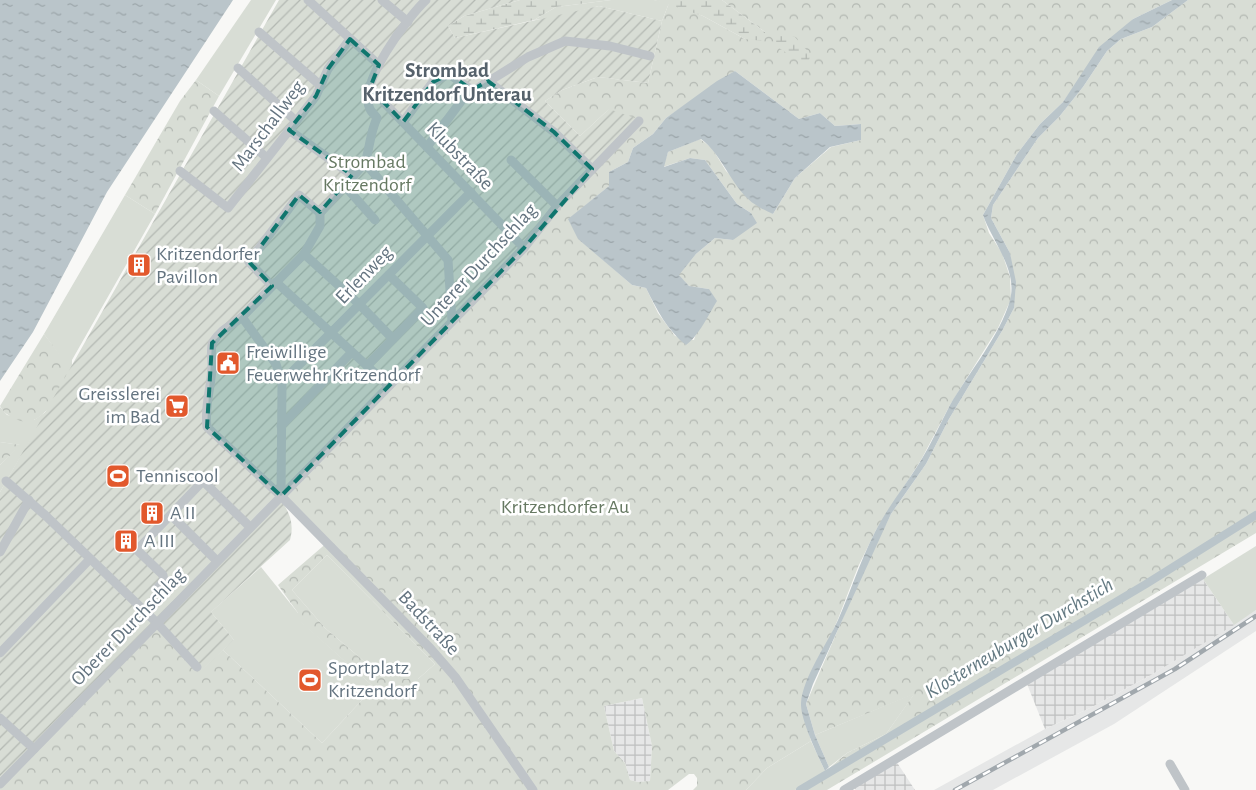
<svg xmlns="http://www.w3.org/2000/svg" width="1256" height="790" font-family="'Alegreya Sans',sans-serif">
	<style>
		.built { fill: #e6e7e7 }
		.industrial { fill: url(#industrial-grid) }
		.grass { fill: #d8ddd5 }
		.forest { fill: url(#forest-crowns); fill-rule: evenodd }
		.wetland { fill: url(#wetland-marsh) }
		.garden { fill: url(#garden-furrows) }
		.water { fill: url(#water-ripples) }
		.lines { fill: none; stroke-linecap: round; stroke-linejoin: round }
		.canal { stroke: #bac5ca; stroke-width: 8 }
		.minor { stroke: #bfc4c8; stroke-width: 9 }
		.rail-casing { stroke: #a1a8ad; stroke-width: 4.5 }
		.rail { stroke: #fff; stroke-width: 2.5; stroke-dasharray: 8; stroke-linecap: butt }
		.marked { fill: #0f766e; fill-opacity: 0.2; stroke: #0f766e; stroke-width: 4; stroke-dasharray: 10 6; stroke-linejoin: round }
		.labels { text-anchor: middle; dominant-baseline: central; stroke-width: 5; stroke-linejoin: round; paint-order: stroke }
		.street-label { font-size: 20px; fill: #647480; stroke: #fff }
		.park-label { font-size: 20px; fill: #667962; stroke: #fff }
		.poi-label { font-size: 20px; fill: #647480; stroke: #fff; text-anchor: start }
		.neighbourhood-label { font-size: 21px; font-weight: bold; fill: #56626c; stroke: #fff }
		.water-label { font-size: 21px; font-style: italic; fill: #637982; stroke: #fff }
	</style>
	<defs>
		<pattern id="industrial-grid" width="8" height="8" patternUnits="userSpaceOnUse" patternTransform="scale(1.25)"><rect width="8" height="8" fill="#e6e7e7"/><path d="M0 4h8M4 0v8" fill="none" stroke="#bec0c0"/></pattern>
		<pattern id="forest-crowns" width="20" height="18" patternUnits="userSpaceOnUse" patternTransform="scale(1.25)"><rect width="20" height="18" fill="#d8ddd5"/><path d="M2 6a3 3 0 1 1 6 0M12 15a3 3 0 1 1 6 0" fill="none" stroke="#b3b8b2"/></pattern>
		<pattern id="wetland-marsh" width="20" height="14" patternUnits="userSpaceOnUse" patternTransform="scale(1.25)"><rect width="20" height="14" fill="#d8ddd5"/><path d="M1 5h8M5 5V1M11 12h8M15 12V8" fill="none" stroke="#b3b8b2"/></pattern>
		<pattern id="garden-furrows" width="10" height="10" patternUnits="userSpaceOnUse" patternTransform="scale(1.25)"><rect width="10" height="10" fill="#d8ddd5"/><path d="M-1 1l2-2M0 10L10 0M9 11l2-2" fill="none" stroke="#b3b8b2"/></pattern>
		<pattern id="water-ripples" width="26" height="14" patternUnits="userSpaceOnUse" patternTransform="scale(1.25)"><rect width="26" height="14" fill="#bac5ca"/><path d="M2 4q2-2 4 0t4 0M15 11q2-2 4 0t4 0" fill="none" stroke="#9ba5a9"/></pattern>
	</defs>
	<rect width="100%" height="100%" fill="#f8f8f6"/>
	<path class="built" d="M1256 610V631L1114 724 993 790H934L1045 729 1090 708 1151 675Z"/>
	<g class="industrial">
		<path d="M1203 579 1234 625 1151 675 1090 708 1045 729 1027 684Z"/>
		<path d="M642 698 652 746 650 781 638 782 630 780 625 763 614 751 604 706Z"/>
		<path d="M896 761 915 790H856L854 787Z"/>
	</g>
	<g class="grass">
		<path d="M251 0H276L219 96 196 80Z"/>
		<path d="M611 0H654L669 3 662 21 599 6 556 17 534 20 556 7Z"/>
		<path d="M182 174 85 390 44 334 125 195 155 214 72 360V368Z"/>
		<path d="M0 407 7 415 34 420 47 411 0 492V465L20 445 0 442Z"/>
		<path d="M1256 546V610L1234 625 1203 579Z"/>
		<path d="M327 555 435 664 418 679H385L325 628 292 590Z"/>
		<path d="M261 567 298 613V619L374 687 322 743 223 650 234 640 211 612Z"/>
		<path d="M915 693 886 734 847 753 829 767 815 735Z"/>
		<path d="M811 741 825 771 795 790H746L767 768Z"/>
	</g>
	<g class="forest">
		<path d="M722 0H1172L1133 19 1080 78 1063 102 1040 124 1017 154 983 215 989 233 1002 253 1010 277 1011 299 998 328 950 405 921 460 876 530 858 567 838 619 801 704 811 741 767 768 746 790H693L697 786V778L694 774H689L668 790H0V784L157 623 199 672 223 650 322 743 374 687 297 619 298 613 278 585 329 541 285 496 609 109 580 136 545 101 562 90 598 77 648 83 662 21 669 3 703 16 745 39 765 32ZM735 71 799 119 820 113 835 126 860 124 861 140 831 147 795 178 773 214 726 171 712 148 700 139 668 152 663 167 690 158 705 160 737 204 751 213 733 240 715 238 696 254 678 275 689 286 709 289 694 340 675 336 658 313 646 288 632 285 579 239 569 219 609 186V172L628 162 633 148 653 134 666 118ZM327 555 435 664 418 679H385L325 628 292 590ZM642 698 652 746 650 781 638 782 630 780 625 763 614 751 604 706Z"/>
		<path d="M1188 0H1256V533L827 790H795L827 770 847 753 886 734 914 694 815 735 806 704 867 562 891 514 926 464 949 419 1002 331 1014 308 1010 253 991 218 993 205 1038 138 1059 117 1083 87 1107 51 1121 39 1152 27Z"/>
		<path d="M196 80 219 96 155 214 125 195 180 101Z"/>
		<path d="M44 334 71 369C61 387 45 430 18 420 10 416 4 414 0 406Z"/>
		<path d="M0 442 21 445 0 465Z"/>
	</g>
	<g class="wetland">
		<path d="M520 0H611L556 7 534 20 455 38 448 26 464 16Z"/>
		<path d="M654 0H722L765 32 764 41 745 39 703 16Z"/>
		<path d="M777 33 795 37 811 55 806 66 773 44Z"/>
	</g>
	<path class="garden" d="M279 0H520L464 16 448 26 455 38 599 6 662 21 648 83 598 77 562 90 545 101 580 136 609 109 638 119 523 246 278 496C288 510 295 521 290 540L211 612 234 640 199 673 157 623 0 784V492Z"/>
	<g class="water">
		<path d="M0 0H233L107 192 33 332 0 381Z"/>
		<path d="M1172 0H1188L1152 27 1121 39 1107 51 1083 87 1059 117 1038 138 993 205 991 218 1010 253 1016 282 1014 308 1002 331 949 419 926 464 891 514 813 684 806 704 815 735 829 767 825 771C818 756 800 719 801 703 803 677 827 644 838 620 851 591 860 561 875 532 887 508 905 486 920 462 931 444 940 424 950 405 968 374 1001 334 1010 300 1018 270 992 241 983 215L1017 154 1040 124 1063 102 1099 47 1133 19Z"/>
		<path d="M735 71 799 119 820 113 835 126 861 124V140L830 147 795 178 773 214C768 211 761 209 756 205 733 191 723 155 701 139L668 152 664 167 690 158 705 160 737 204 751 213 757 223 733 240 715 238 696 254 679 275 689 286 709 289 717 301C709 314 698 337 686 345 667 330 657 310 646 288L632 285 578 239 568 219 609 186V172L628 162 633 148 653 134 666 118 717 81Z"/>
	</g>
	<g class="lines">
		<path class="canal" d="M800 790 1146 584 1256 515"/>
		<g class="minor">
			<path d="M308 0 379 65"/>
			<path d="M382 0 408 22"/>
			<path d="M426 0C408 17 357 84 370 109 371 112 375 115 377 118 370 133 370 147 365 163L448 260 452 321"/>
			<path d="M259 32 320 85"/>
			<path d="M238 68 296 121"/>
			<path d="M488 81 554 132 592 169"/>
			<path d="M370 88 524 248"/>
			<path d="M214 111 267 158"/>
			<path d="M403 122 433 82 449 74 472 90"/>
			<path d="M289 130 352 175"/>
			<path d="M427 147 465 96 528 57 565 41 610 46 650 56"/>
			<path d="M511 160 557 206"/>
			<path d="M365 163 320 213V226L304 254 242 317C231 326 222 328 213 342 210 347 212 358 212 365 212 386 204 405 207 427L281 496 430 648 456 678 533 790"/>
			<path d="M180 171 228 208 316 96 328 69 350 39"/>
			<path d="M344 185 375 220"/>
			<path d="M304 254 359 304 393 339"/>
			<path d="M276 282 389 386"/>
			<path d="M272 286 249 262 299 195 320 213"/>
			<path d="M242 317 276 364 282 382 281 496"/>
			<path d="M367 366 423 308 389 275"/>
			<path d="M282 382 471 192"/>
			<path d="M281 426 351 353"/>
			<path d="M6 481 45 515 157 623 197 667"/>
			<path d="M171 515 216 560"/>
			<path d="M0 552 29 500"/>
			<path d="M156 589 164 581 163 575 137 550 203 481 250 527"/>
			<path d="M0 653 89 560"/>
			<path d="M0 718 34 749"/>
			<path d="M1170 764 1185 790"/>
			<path d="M0 784 524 248 557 206 639 121"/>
			<path d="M844 790 1202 575"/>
		</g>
		<g class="rail-casing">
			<path id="rail" d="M955 790 1175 669 1256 616"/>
		</g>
		<use href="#rail" class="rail"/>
	</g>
	<path class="marked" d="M350 39 379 65 370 88 403 122 433 82 449 74 472 90 488 81 554 132 592 169 524 248 281 496 207 427 212 343 272 286 249 262 299 195 320 212 352 175 289 130 316 96 328 69Z"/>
	<defs>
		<g id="building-square" transform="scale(1.25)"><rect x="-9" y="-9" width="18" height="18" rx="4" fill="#e2582c" stroke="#fff"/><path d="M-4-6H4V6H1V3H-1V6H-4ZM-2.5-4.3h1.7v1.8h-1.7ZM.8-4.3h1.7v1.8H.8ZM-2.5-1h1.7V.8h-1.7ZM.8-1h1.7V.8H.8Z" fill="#fff"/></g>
		<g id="civic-square" transform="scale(1.25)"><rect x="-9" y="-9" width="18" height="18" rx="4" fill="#e2582c" stroke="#fff"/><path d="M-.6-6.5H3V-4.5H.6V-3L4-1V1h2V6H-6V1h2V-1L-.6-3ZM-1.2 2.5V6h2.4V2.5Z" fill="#fff"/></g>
		<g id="supermarket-square" transform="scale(1.25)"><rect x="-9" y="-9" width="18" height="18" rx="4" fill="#e2582c" stroke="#fff"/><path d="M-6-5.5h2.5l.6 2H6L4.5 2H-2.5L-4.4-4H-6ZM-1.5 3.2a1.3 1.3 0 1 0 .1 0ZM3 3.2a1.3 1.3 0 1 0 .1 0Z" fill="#fff"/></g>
		<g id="stadium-square" transform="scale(1.25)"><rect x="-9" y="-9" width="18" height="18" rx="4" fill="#e2582c" stroke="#fff"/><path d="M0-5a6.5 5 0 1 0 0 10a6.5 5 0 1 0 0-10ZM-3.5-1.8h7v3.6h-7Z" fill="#fff"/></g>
	</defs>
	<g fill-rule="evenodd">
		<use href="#building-square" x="139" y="265"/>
		<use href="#civic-square" x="228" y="363"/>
		<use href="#supermarket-square" x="177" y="406"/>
		<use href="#stadium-square" x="118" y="476"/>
		<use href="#building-square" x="152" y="513"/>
		<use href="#building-square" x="126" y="541"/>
		<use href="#stadium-square" x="310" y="680"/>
	</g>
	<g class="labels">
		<g class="street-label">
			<text transform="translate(268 126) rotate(-53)">Marschallweg</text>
			<text transform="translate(460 156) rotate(46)">Klubstraße</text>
			<text transform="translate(479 265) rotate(-47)">Unterer Durchschlag</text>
			<text transform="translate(364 275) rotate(-46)">Erlenweg</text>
			<text transform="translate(429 623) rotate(47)">Badstraße</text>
			<text transform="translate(128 627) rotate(-46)">Oberer Durchschlag</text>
		</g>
		<g class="park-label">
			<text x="367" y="162">Strombad<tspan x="367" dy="23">Kritzendorf</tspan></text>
			<text x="565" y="507">Kritzendorfer Au</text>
		</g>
		<g class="poi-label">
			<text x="156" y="254">Kritzendorfer<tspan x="156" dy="23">Pavillon</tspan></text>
			<text x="246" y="352">Freiwillige<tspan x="246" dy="23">Feuerwehr Kritzendorf</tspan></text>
			<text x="160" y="394" text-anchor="end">Greisslerei<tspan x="160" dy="23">im Bad</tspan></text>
			<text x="136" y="476">Tenniscool</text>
			<text x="170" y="513">A II</text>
			<text x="144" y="541">A III</text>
			<text x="328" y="668">Sportplatz<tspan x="328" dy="23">Kritzendorf</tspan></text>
		</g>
		<g class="neighbourhood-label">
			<text x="447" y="70">Strombad<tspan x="447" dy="24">Kritzendorf Unterau</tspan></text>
		</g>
		<g class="water-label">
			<text transform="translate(1019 638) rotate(-31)">Klosterneuburger Durchstich</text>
		</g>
	</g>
</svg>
